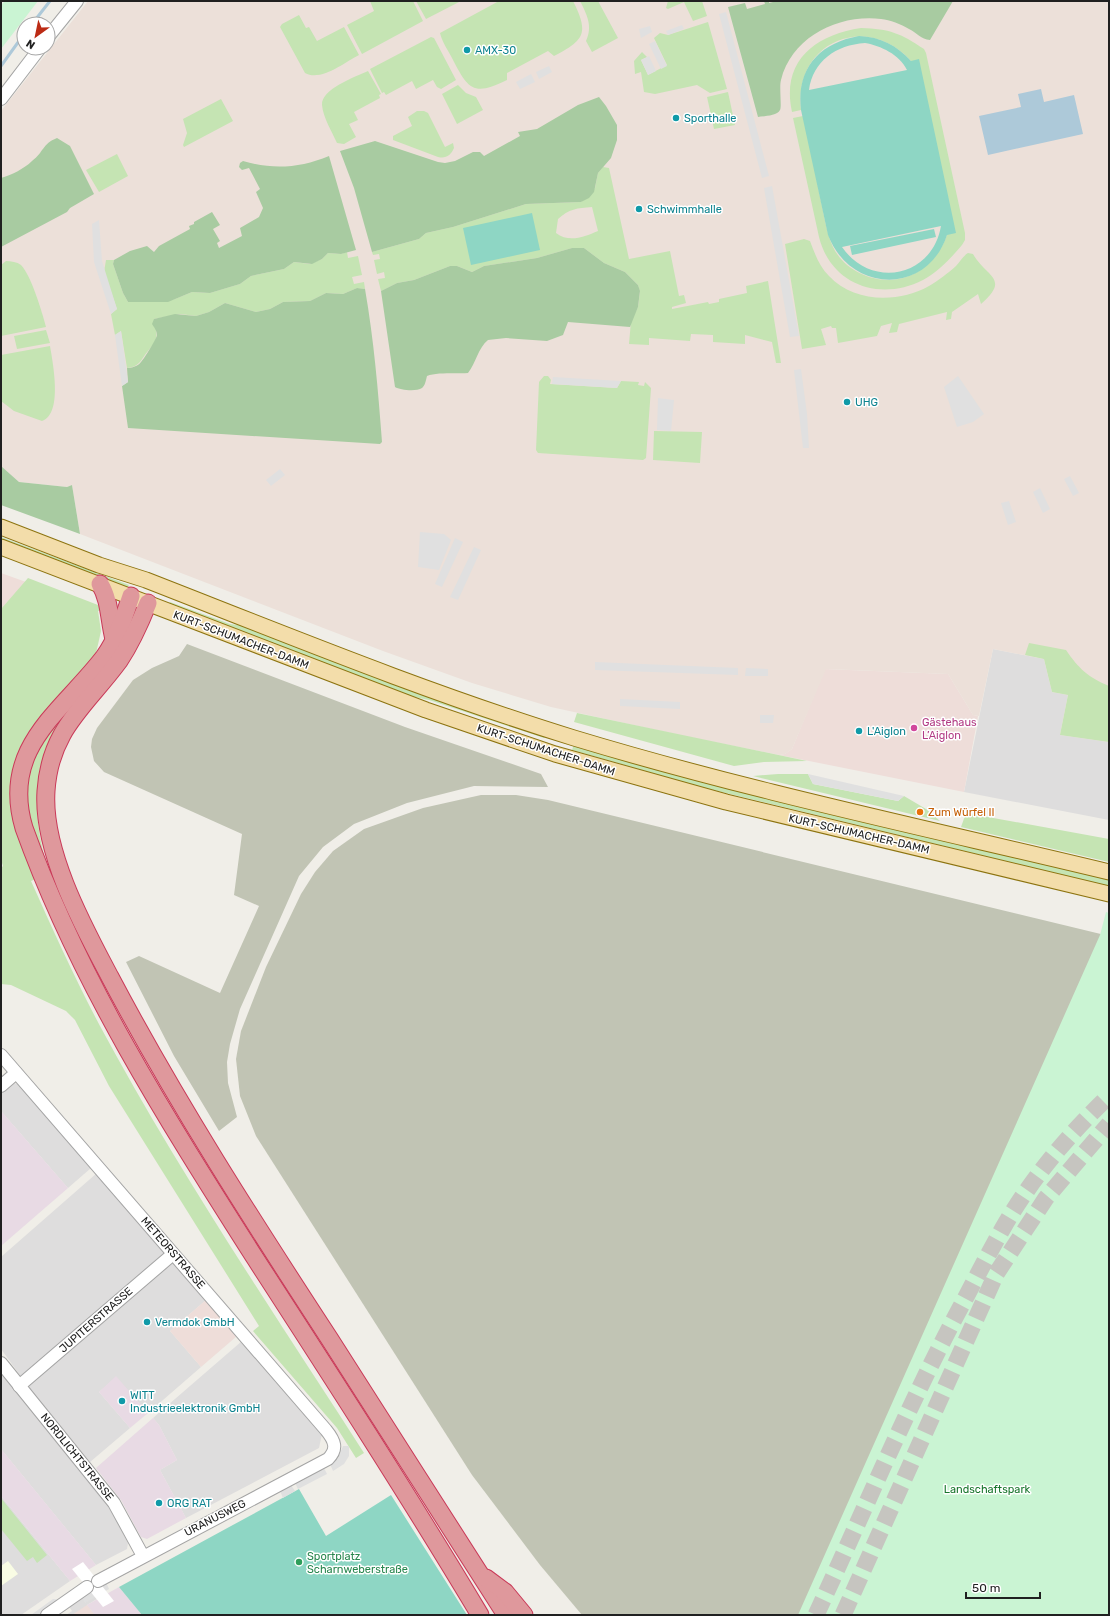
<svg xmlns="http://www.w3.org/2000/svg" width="1110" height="1616" font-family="Rubik,sans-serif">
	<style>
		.residential { fill: #dedddd }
		.commercial { fill: #eeddd9 }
		.industrial { fill: #e8dae4 }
		.education { fill: #f9fce4 }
		.military { fill: #ece0d9 }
		.construction { fill: #c1c4b4 }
		.grass { fill: #c5e4b3; fill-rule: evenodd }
		.forest { fill: #a8cba1 }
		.park { fill: #caf4d3 }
		.pitch { fill: #8ed6c4; fill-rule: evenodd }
		.parking { fill: #e0e0e0 }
		.water { fill: #adc9d9 }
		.pier { fill: #fff }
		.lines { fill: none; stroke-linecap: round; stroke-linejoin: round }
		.stream { stroke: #adc9d9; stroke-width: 3 }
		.highway-tunnel { stroke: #c6c5c0; stroke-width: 17; stroke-dasharray: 17 8; stroke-linecap: butt }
		.minor-casing { stroke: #a4a4a4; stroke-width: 14 }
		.major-casing { stroke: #8d7410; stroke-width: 17 }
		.highway-casing { stroke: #c93958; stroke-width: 19 }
		.minor { stroke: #fff; stroke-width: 12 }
		.major { stroke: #f3ddaa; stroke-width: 15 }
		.highway { stroke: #df989c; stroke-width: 17 }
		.culture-dot { fill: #0f9aa8; stroke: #fff; stroke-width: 1.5 }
		.hotel-dot { fill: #d1479c; stroke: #fff; stroke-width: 1.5 }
		.food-dot { fill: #e8710a; stroke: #fff; stroke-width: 1.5 }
		.leisure-dot { fill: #2e9e5b; stroke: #fff; stroke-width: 1.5 }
		.labels { text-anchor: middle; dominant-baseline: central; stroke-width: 3; stroke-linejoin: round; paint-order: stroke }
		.culture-label { font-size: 11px; fill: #0d838f; stroke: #fff; text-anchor: start }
		.street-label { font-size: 11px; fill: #202020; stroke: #fff }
		.hotel-label { font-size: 11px; fill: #b23c85; stroke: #fff; text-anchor: start }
		.food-label { font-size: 11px; fill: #c56008; stroke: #fff; text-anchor: start }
		.park-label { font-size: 11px; fill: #17752b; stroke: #fff }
		.leisure-label { font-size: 11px; fill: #27864d; stroke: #fff; text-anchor: start }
	</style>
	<rect width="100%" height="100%" fill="#f0eee8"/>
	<g class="residential">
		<path d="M993 649 1044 659 1052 692 1068 695 1060 735 1109 742V820L964 792Z"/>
		<path d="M13 1083 19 1084 91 1168 68 1188 1 1111V1093Z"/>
		<path d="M97 1173 167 1254 22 1378 1 1349V1257Z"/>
		<path d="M171 1260 206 1300 170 1331 201 1367 148 1413 116 1377 99 1392 130 1428 90 1462 27 1385Z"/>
		<path d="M242 1341 322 1434 319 1448 186 1518 160 1470 177 1460 159 1425 153 1418Z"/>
		<path d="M1 1374 109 1507 128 1543 127 1549 96 1565 1 1449Z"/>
		<path d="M1 1496 70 1581 21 1615H1Z"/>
		<path d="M90 1591 97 1599 87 1605 95 1615H66L72 1611 68 1605Z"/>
	</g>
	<g class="commercial">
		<path d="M1 573 26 582 1 609Z"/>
		<path d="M825 669 948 674 973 715 978 716 964 792 779 755 785 754 792 749Z"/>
		<path d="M206 1300 237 1336 201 1367 170 1331Z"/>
		<path d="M87 1605 95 1615H72Z"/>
	</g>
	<g class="industrial">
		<path d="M1 1111 68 1188 1 1246Z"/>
		<path d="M116 1376 148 1413 130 1428 99 1392Z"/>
		<path d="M153 1418 159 1425 177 1460 160 1470 186 1518 147 1539 141 1537 121 1500 96 1468Z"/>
		<path d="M1 1449 51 1510 96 1565 70 1581 1 1496Z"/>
		<path d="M119 1587 142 1615H95L87 1605Z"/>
	</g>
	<path class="education" d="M8 1561 18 1574 1 1586V1566Z"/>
	<path class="military" d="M88 1H1109V742L1060 735 1068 695 1052 692 1044 659 993 649 979 716 973 715 948 674 826 669 792 749 785 754 779 755 684 736 551 707 472 683 383 651 80 534 72 485 67 487 19 482 1 466V111Z"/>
	<g class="construction">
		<path d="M187 644 405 727 541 774 548 787 474 786 407 803 354 824 323 847 299 876 240 1009 230 1044 227 1062 228 1083 237 1117 219 1131 174 1056 126 962 139 956 220 993 259 906 234 895 242 834 104 772 94 761 91 747 92 739 97 728 133 680 152 668 179 656Z"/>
		<path d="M481 795H516L548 800 1109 936 951 1615H582L540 1565 472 1475 256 1136 240 1096 236 1059 241 1031 266 967 301 894 315 872 333 851 364 829 423 808Z"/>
	</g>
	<g class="grass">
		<path d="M370 1H413L423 21 362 54 347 25 374 11Z"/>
		<path d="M416 1H461L426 19Z"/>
		<path d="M499 1H573C589 33 585 40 554 56L548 51 507 73V80C473 97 468 89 452 58 448 50 442 42 440 33Z"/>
		<path d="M580 1H598L618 38 592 52 586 41C593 26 587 15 580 1Z"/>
		<path d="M668 1H702L707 16 693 21 684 2 668 9 666 8Z"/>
		<path d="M299 15 306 28 309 27 317 41 344 27 359 55C345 62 321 82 305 73L280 27 282 24Z"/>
		<path d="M708 22 727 89 710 93 697 85 655 94 644 92 641 72 635 74 634 61 642 52 647 57 641 60 648 75 667 65 654 38 660 33 668 35Z"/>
		<path d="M861 28C890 29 900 33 924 49L926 53 965 233V240L962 245C951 258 938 272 923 280 880 302 831 285 819 237L793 118 803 116C809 143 815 170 820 197 824 213 826 232 833 247 845 272 877 285 903 278 924 272 940 255 947 235L911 61C866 11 793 43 801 110L792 112C781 62 814 35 861 28Z"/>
		<path d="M431 37 434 38 456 80 441 89 437 87 433 80 416 89 412 81 386 95 384 92 382 93 370 69Z"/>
		<path d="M368 71 381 94 379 95 380 98 354 112 358 120 349 124 356 137 344 144 337 143C332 132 323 117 322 105 321 89 355 77 368 71Z"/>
		<path d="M458 85 466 93 476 97 483 110 457 124 442 94Z"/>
		<path d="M728 92 735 125 714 129 707 97Z"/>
		<path d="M221 99 233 121 184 147 183 145 187 133 183 119Z"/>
		<path d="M417 111H424L428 113 445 147 453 143 454 148C451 155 446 159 438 157L393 140V136L412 126 408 117Z"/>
		<path d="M117 154 128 176 99 192 86 170Z"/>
		<path d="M603 167 609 168 629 259 670 251 679 296 684 295 686 303 672 307V309L708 302 709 304 719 302V299L747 293 746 286 768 281 781 363H776L772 342 745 335V344L713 342V335L691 334 690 341 649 338V345L629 344 631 321 638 307 640 292 638 285 625 272 604 263 584 248H572L537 258 484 266 472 272 457 266H450L414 280 397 283 381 291 378 279 385 278 384 272 377 274 374 260 380 259 379 254 373 255 372 252 419 239 426 233 453 227 526 204 581 202 595 188 598 173ZM592 207 598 231C584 237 569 243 556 233L558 219C569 209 577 208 592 207Z"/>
		<path d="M804 239 810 241C815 254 819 266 829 276 854 303 899 303 929 286 938 281 948 273 956 266 960 262 963 256 968 253L973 254C986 277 1011 278 981 304L978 294 952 312 951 319 946 320 947 312 899 324 897 332 889 333 892 323 881 326 877 336 838 343 836 328H832L831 326 821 329 826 345 802 349 785 244Z"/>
		<path d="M347 252 348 258 358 256 362 275 352 277 354 284 364 282 365 289 357 288 343 294 326 293 310 301 283 302 270 309 256 312 225 303 209 312 196 316 180 314 154 319C154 326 158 331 156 338 155 343 151 347 148 351 141 359 140 367 127 368L121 331 115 335 111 314 117 309 104 272 106 260H114L113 264 123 293 128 302H164L175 299 192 292 210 293 240 284 251 276 284 269 294 262 310 264 322 259 328 253 341 254Z"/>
		<path d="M6 261C11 261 17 262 21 265 31 275 42 312 46 327L1 336V265Z"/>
		<path d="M46 330 50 343 17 349 14 336Z"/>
		<path d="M50 346C53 364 63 414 42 421L14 411 1 401V355Z"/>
		<path d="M544 376H548L551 380 550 384 617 388 621 381 639 382 638 385 644 386 645 382 651 388 646 458 643 460 538 453 536 450 539 382Z"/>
		<path d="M654 431 702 432 700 463 653 460Z"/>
		<path d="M1 537 129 585 127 588 1 539Z"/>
		<path d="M28 578 98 605 101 610 98 611 101 631 95 658 41 717 28 733 22 747 11 801 14 820 18 835 38 878 31 881C53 930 75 979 100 1026 179 1173 274 1313 364 1453L356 1458 337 1428 253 1331 259 1326 109 1086 75 1020 66 1011 11 985 1 984V868L3 866 1 860V609Z"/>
		<path d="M170 602 230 624 245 626 546 737 544 738 429 700 410 696 168 605Z"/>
		<path d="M1029 643 1066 650C1079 669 1088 677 1109 686V742L1060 735 1068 695 1052 692 1044 659 1025 655Z"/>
		<path d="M67 709C34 766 29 806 48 869L31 835 24 793 34 750Z"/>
		<path d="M577 713 807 761 764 762 734 766 574 722Z"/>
		<path d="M574 744 1109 878V886L701 787 572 750Z"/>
		<path d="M778 774H808L813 784 898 801 904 796 926 809 940 821 753 776Z"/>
		<path d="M966 813 1109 839V862L961 827Z"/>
		<path d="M1 1498 47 1555 37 1563 33 1557 27 1561 1 1529Z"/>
	</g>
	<g class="forest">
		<path d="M764 1H769V3L777 1H953L930 40C921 39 917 33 909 29 901 24 890 20 881 19 838 14 792 37 781 80 779 87 782 107 780 110 777 116 764 116 758 117L728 7 745 3 747 9 765 4Z"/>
		<path d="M599 97 606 106 617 125V140L611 158 598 173 594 192 589 198 581 202 526 204 453 227 426 233 419 239 372 252 354 188 340 151 375 141 438 162 445 163 455 161 473 152H480L484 156 520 136 518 132 537 129 578 105Z"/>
		<path d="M57 138 70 146 94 194 70 208 67 212 1 247V178C11 175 24 169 32 161 44 152 42 144 57 138Z"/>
		<path d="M329 156 356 250 341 254 328 253 322 259 312 264 294 262 284 269 251 276 240 284 210 293 192 292 168 302H128L123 293 113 264 114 260 130 251 147 246 154 252 159 246 190 229 189 226 194 224V222L212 212 220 225 213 229 220 241 217 243 219 248 242 236 240 228 259 217 263 208 256 192 260 189 249 168 242 170 239 167 240 163 243 161C273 170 300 168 329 156Z"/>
		<path d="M572 248H584L604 263 625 272 638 285 640 291 638 307 630 327 568 322 563 335 547 341 506 338 488 340C478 348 476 363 468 373 456 374 437 372 427 376 426 380 425 386 422 388 416 392 400 390 395 387L381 291 397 283 414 280 450 266H457L472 272 484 266 537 258Z"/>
		<path d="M357 288 365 289C374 341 378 389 382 442L380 444 128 428 122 386 128 382 127 368C132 368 138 366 141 362 144 359 157 338 157 335 157 331 154 327 152 324L154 319 175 314 196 316 209 312 225 303 256 312 270 309 283 302 310 301 326 293 343 294Z"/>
		<path d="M1 466 19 482 67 487 72 485 80 534 1 505Z"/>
	</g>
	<g class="park">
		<path d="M5 1H38L1 49V5Z"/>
		<path d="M1106 912 1109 913V1615H798L1100 935Z"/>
	</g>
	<g class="pitch">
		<path d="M859 36C881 37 896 45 911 61L919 59 956 233 947 235C927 296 850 293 828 235L801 110C796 69 819 43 859 36ZM865 43C881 46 899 54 907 70L809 90C813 61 836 45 865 43ZM941 226C932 278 871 289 842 247Z"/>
		<path d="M532 213 540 250 471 265 463 228Z"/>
		<path d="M934 229 936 237 852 255 850 246Z"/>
		<path d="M299 1489 326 1536 391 1495 467 1615H142L119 1587Z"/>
	</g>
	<g class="parking">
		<path d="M726 12 769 176 762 178 719 14Z"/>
		<path d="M682 25 684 29 668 35 666 31Z"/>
		<path d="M650 26 652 32 641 38 639 29Z"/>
		<path d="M655 41 667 66 661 69 649 44Z"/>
		<path d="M649 56 656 71 648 75 641 60Z"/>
		<path d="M549 66 552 72 539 79 536 72Z"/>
		<path d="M531 74 535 82 520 89 516 82Z"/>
		<path d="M772 186 799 336 790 337 764 188Z"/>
		<path d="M99 220 102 261 117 309 111 314 94 262 92 224Z"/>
		<path d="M121 331 128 382 122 386 115 335Z"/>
		<path d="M801 369 807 414 809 448H803L794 370Z"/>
		<path d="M958 376 984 414 973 422 957 427 944 387Z"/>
		<path d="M553 377 621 381 617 388 552 384Z"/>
		<path d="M658 398 674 400 671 431 657 430Z"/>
		<path d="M280 469 285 475 271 486 266 480Z"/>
		<path d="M1070 476 1079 493 1073 496 1064 479Z"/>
		<path d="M1040 488 1050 509 1043 513 1033 492Z"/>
		<path d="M1009 501 1016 522 1008 525 1001 503Z"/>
		<path d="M420 532 444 534 451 540 439 570 418 567Z"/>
		<path d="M455 538 463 542 442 587 435 584Z"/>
		<path d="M474 547 481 550 458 600 450 597Z"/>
		<path d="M595 662 738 668V675L595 670Z"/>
		<path d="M746 668 768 669V676H745Z"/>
		<path d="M620 699 680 702V709L620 706Z"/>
		<path d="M760 715H774L773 723H760Z"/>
		<path d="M808 774 904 796 898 801 813 784Z"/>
		<path d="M343 1446H349V1456L344 1464 333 1471 330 1464 338 1458Z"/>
		<path d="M324 1468 327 1474 298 1489 295 1483Z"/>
		<path d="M291 1485 295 1491 283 1498 280 1491Z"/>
		<path d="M106 1582 109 1589 85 1603 81 1596Z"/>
		<path d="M53 1599 61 1600 39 1615H31Z"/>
	</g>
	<path class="water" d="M1041 89 1044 102 1074 95 1083 134 988 155 979 116 1021 107 1018 94Z"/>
	<path class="pier" d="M83 1562 114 1601 103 1607 72 1569Z"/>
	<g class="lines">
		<g class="stream">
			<path d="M32 24 50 1"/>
			<path d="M1 66 24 34"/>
		</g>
		<g class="highway-tunnel">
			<path d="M816 1615C865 1509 910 1400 966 1297 978 1274 990 1251 1003 1228 1031 1179 1068 1135 1109 1096"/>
			<path d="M843 1615 996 1274 1046 1198 1109 1124"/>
		</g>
		<g class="minor-casing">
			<g id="minor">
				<path d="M48 37 77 1"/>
				<path d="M1 99 40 48"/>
				<path d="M1 1055 326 1430C335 1441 338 1449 328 1459L98 1581"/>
				<path d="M1 1086 16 1073"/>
				<path d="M1 1363 114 1503 143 1556"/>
				<path d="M19 1386 173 1254"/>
				<path d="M47 1615 87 1587"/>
			</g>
		</g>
		<g class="major-casing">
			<g id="major">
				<path d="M1 527 99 565 146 580C287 635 428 693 574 738 749 791 930 829 1109 872"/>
				<path d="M1 547 426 710 555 754 726 802 1109 894"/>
			</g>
		</g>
		<g class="highway-casing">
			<g id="highway">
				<path d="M100 584C110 600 109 620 114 639"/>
				<path d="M131 596C124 617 117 639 104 657 62 712 0 747 24 828 79 981 166 1118 253 1255 330 1374 407 1493 480 1615"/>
				<path d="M148 603C140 623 131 643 119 661 86 706 50 729 46 791 42 851 83 926 110 977 176 1102 252 1220 329 1338 388 1430 447 1523 506 1615"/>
				<path d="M486 1578 505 1592 524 1615"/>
			</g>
		</g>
		<use href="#minor" class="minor"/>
		<use href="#major" class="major"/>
		<use href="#highway" class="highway"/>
	</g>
	<g class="culture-dot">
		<circle cx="467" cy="50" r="4"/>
		<circle cx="676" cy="118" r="4"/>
		<circle cx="639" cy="209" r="4"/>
		<circle cx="847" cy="402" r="4"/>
		<circle cx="859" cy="731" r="4"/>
		<circle cx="147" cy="1322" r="4"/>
		<circle cx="122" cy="1401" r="4"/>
		<circle cx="159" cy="1503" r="4"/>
	</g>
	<circle class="hotel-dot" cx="914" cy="728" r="4"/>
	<circle class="food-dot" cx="920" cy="812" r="4"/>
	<circle class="leisure-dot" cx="299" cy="1562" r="4"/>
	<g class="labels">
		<g class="culture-label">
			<text x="475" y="50">AMX-30</text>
			<text x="684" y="118">Sporthalle</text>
			<text x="647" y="209">Schwimmhalle</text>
			<text x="855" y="402">UHG</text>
			<text x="867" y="731">L'Aiglon</text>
			<text x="155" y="1322">Vermdok GmbH</text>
			<text x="130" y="1395">WITT<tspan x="130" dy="13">Industrieelektronik GmbH</tspan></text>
			<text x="167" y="1503">ORG RAT</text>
		</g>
		<g class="street-label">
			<text transform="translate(241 640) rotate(21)">KURT-SCHUMACHER-DAMM</text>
			<text transform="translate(546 750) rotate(18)">KURT-SCHUMACHER-DAMM</text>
			<text transform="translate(859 834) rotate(13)">KURT-SCHUMACHER-DAMM</text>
			<text transform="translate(173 1253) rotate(49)">METEORSTRASSE</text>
			<text transform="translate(96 1320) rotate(-41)">JUPITERSTRASSE</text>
			<text transform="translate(77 1457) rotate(51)">NORDLICHTSTRASSE</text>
			<text transform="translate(215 1518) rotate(-27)">URANUSWEG</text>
		</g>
		<g class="hotel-label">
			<text x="922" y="722">Gästehaus<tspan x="922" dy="13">L’Aiglon</tspan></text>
		</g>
		<g class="food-label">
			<text x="928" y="812">Zum Würfel II</text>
		</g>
		<g class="park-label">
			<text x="987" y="1489">Landschaftspark</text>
		</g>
		<g class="leisure-label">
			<text x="307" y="1556">Sportplatz<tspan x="307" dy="13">Scharnweberstraße</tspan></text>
		</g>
	</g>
	<rect width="1110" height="1616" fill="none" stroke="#202020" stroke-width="4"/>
	<g transform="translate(36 36) rotate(213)"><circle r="19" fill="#ffffff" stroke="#a6a6a6"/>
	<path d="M0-3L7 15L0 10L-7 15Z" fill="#bc2b15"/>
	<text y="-6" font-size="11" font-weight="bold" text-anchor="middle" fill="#202020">N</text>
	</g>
	<path d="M966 1592v6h74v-6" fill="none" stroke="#202020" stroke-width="2"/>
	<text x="972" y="1592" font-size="12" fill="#202020" stroke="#ffffff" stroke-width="3" paint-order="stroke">50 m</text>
</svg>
